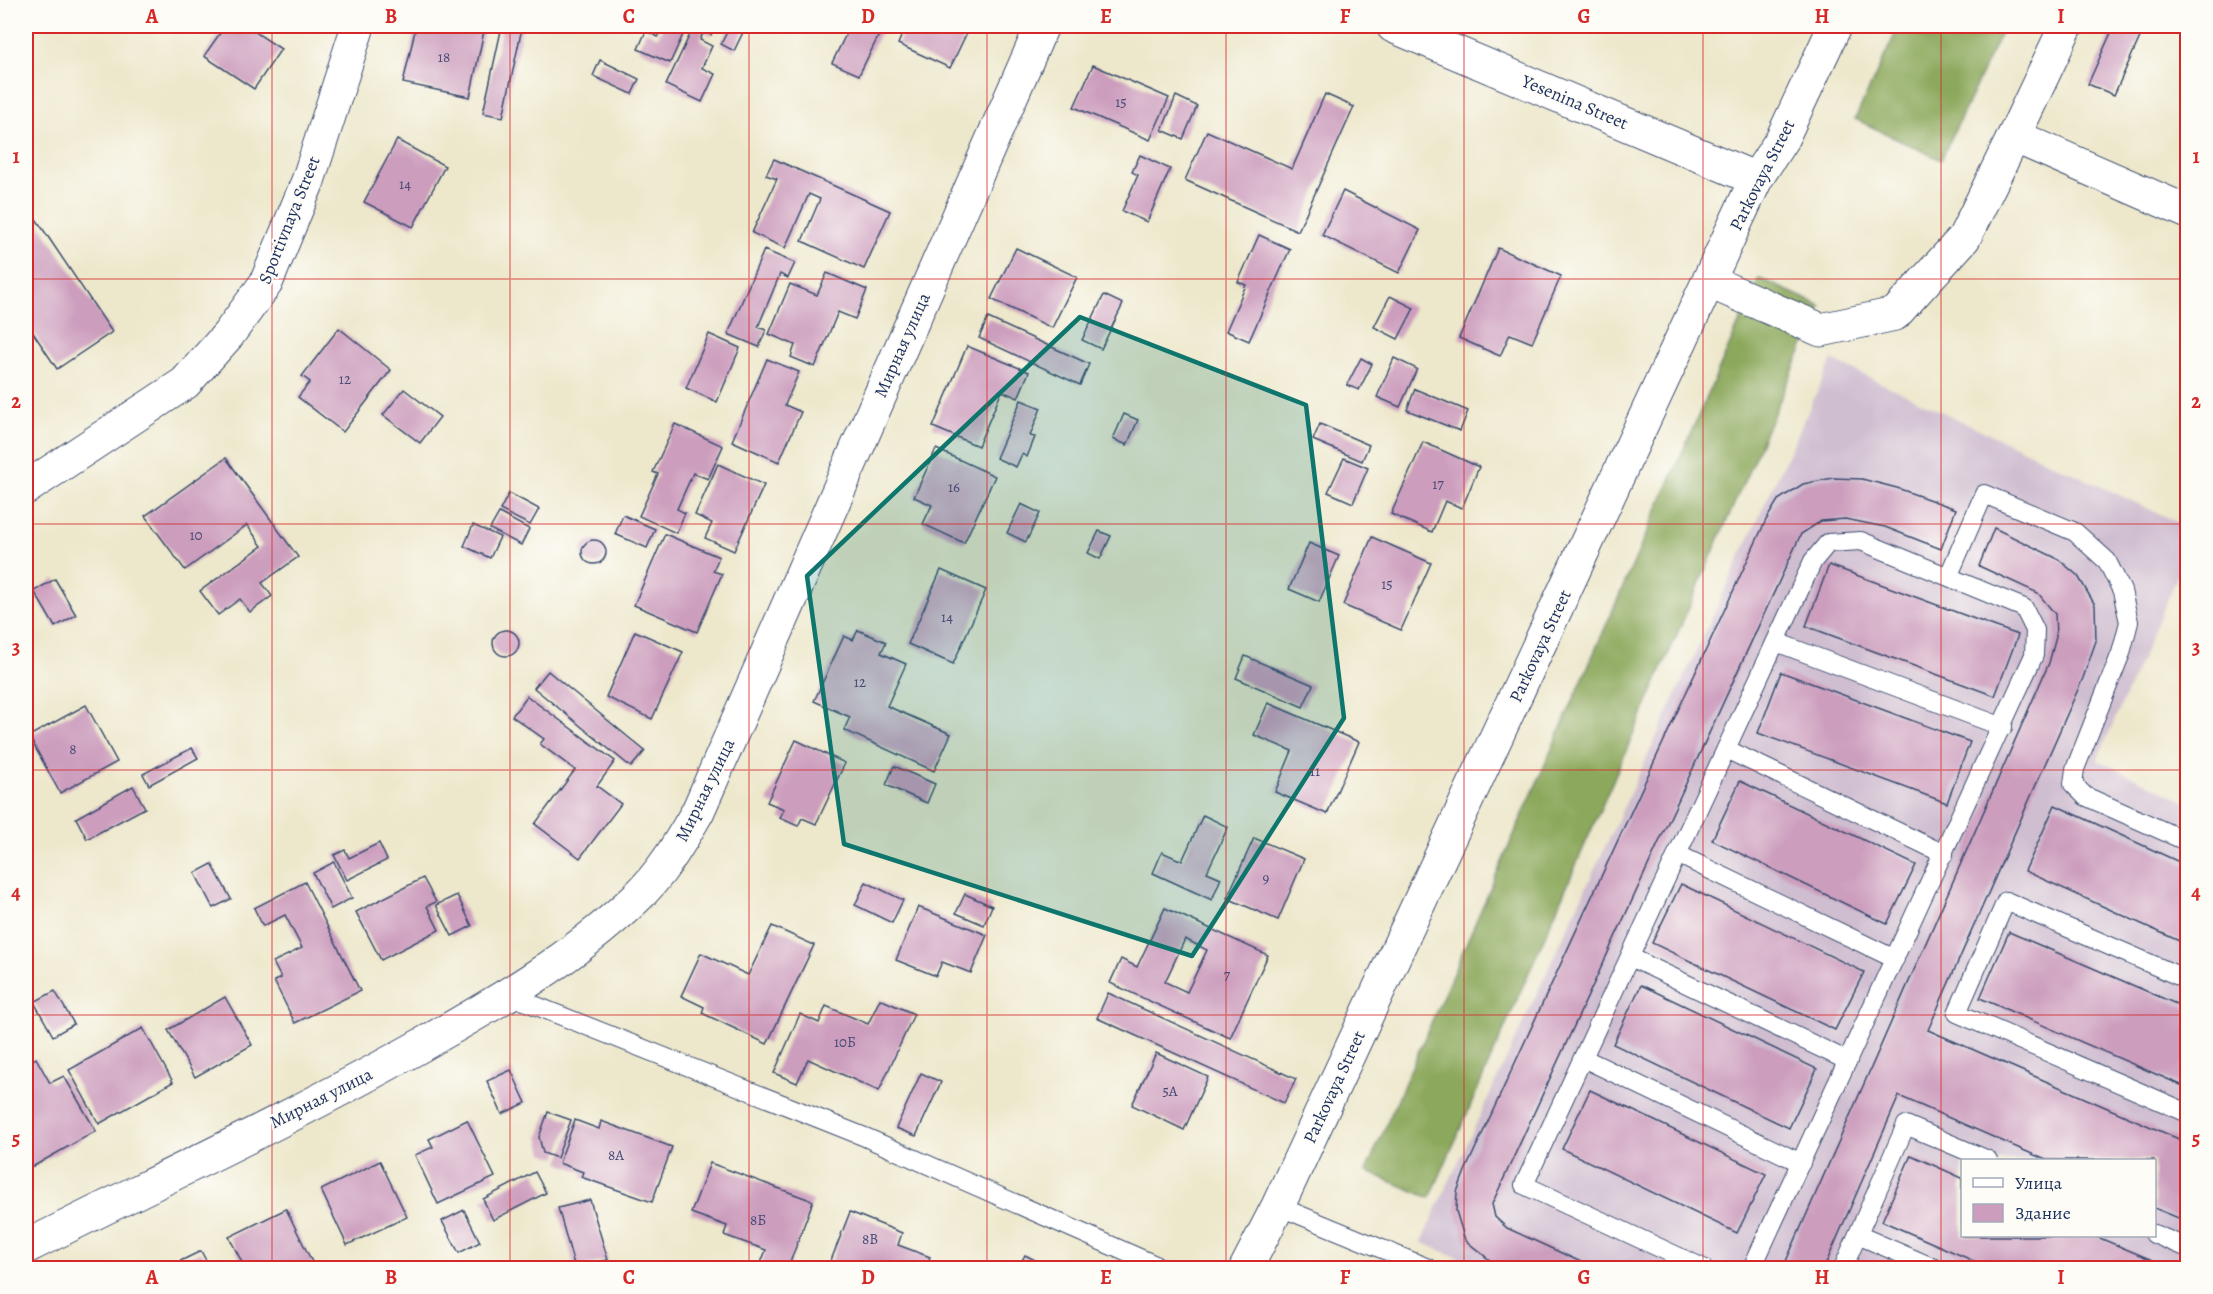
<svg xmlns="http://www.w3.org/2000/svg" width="2213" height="1294" font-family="Alegreya,serif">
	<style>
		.industrial { fill: #cfbdd0; fill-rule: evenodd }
		.forest { fill: #8ca85b; stroke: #546c5c; stroke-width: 1.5 }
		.building { fill: #cc9dbd; fill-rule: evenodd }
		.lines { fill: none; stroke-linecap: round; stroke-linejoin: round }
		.lane-casing { stroke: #3a4b6e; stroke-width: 20 }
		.street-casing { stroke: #3a4b6e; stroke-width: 35 }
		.lane { stroke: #fff; stroke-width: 18 }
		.street { stroke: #fff; stroke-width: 33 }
		.marked { fill: #0f766e; fill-opacity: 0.2; stroke: #0f766e; stroke-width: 4.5; stroke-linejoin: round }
		.grid { fill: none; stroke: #d62828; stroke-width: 1.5; stroke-opacity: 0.55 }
		.labels { text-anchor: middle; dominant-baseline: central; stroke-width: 4.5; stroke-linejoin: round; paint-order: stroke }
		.number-label { font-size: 15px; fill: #474a76 }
		.street-label { font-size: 18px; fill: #1b2f5e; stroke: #fdfcf7 }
		.neatline { fill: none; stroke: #d62828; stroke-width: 2 }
		.grid-label { font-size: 20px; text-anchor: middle; font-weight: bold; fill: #d62828 }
	</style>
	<rect width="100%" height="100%" fill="#fdfcf7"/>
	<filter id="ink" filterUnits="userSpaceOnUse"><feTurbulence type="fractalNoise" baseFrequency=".0167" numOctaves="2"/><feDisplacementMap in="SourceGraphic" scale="12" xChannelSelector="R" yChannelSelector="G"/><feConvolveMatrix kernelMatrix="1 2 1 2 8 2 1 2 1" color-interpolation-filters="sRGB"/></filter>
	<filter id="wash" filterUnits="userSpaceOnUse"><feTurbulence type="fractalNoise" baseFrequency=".008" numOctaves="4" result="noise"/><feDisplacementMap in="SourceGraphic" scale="24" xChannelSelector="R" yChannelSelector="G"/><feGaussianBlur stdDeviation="1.35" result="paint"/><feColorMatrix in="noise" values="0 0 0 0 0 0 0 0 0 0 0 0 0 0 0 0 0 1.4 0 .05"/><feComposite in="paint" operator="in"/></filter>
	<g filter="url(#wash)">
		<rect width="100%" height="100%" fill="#ede7cb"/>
		<path class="industrial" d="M1832 360 2187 527V555L2097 760 2187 802V1268H1482L1421 1242ZM1962 1160H2154V1236H1962Z"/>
		<g class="forest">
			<path d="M1899 26H2004L1941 160 1855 119Z"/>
			<path d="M1759 278 1821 306 1430 1198 1366 1171Z"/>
		</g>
		<g id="blocks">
			<g class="building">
				<path d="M225 26H246L281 49 254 89 204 56Z"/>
				<path d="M416 26H460L484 31 470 97 403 83Z"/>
				<path d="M502 26 522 28 503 117 483 113Z"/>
				<path d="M663 26H687L670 63 638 49 646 31 658 37Z"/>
				<path d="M694 26H715L711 35 704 31 700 40 712 46 702 68 715 74 702 102 666 85Z"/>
				<path d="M730 26H746L734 51 721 44Z"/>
				<path d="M850 26H877L875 28 881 31 859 75 832 63Z"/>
				<path d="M888 26H970L950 68 898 44 903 32Z"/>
				<path d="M2114 26H2145L2114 95 2088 84Z"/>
				<path d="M600 60 639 79 632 94 593 76Z"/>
				<path d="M1093 65 1169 98 1150 140 1074 107Z"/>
				<path d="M1325 94 1354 107 1298 231 1185 180 1207 131 1292 169Z"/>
				<path d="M1176 96 1197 106 1183 139 1162 130Z"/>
				<path d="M397 140 445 166 413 227 364 202Z"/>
				<path d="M1140 155 1170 169 1147 222 1122 211 1138 175 1132 172Z"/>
				<path d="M774 159 890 211 864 269 802 241 820 199 809 194 785 248 752 233 777 179 766 175Z"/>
				<path d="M1343 191 1420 230 1399 273 1322 235Z"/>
				<path d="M26 204 112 332 57 369 26 322Z"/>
				<path d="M1259 235 1290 249 1249 341 1226 331 1246 285 1238 282Z"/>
				<path d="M1016 248 1077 277 1052 328 991 299Z"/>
				<path d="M1498 248 1561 276 1532 343 1510 334 1500 356 1459 338Z"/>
				<path d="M764 250 795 263 788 278 780 274 758 327 766 330 759 347 728 334Z"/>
				<path d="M827 273 867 290 855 319 838 312 815 367 791 357 795 345 769 334 790 284 817 295Z"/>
				<path d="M1104 295 1123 304 1101 349 1082 340Z"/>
				<path d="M1390 296 1414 308 1398 339 1374 327Z"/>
				<path d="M988 318 1089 364 1080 385 979 338Z"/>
				<path d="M339 328 391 370 343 432 298 397 310 382 302 376Z"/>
				<path d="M709 334 740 348 717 402 686 388Z"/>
				<path d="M967 346 1029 372 1018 398 1002 391 978 446 933 427Z"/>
				<path d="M1361 358 1372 364 1359 390 1347 385Z"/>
				<path d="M1394 358 1417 369 1400 407 1377 397Z"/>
				<path d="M767 359 799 372 785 405 801 412 779 462 732 441Z"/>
				<path d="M404 389 440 417 420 443 383 415Z"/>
				<path d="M1415 389 1468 411 1460 431 1407 410Z"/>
				<path d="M1021 400 1041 408 1030 436 1035 437 1027 457 1022 454 1016 467 996 458Z"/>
				<path d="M1124 414 1138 420 1127 445 1113 439Z"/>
				<path d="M675 424 723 446 708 479 693 473 677 509 685 513 676 533 639 516 658 474 653 472Z"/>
				<path d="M1320 424 1369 445 1362 461 1313 440Z"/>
				<path d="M1423 442 1479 467 1462 508 1445 501 1432 532 1391 514Z"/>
				<path d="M936 449 995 476 964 543 923 524 932 505 914 497Z"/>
				<path d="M226 458 298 557 262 583 272 596 250 612 240 599 218 615 200 591 262 546 247 525 185 570 145 516Z"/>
				<path d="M1344 458 1368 468 1353 503 1328 492Z"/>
				<path d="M718 464 764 485 734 551 705 538 712 523 695 515Z"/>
				<path d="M1833 478 1862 479 1897 488 1956 509 1941 549 1885 527 1845 519 1821 521 1801 534 1492 1204 1495 1217 1507 1228 1594 1268H1508L1491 1261 1465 1240 1456 1211 1457 1192 1465 1171 1766 520 1778 500 1803 484Z"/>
				<path d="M509 493 539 509 530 525 500 510Z"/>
				<path d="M1021 504 1040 513 1026 542 1007 533Z"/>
				<path d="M499 513 529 529 521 545 490 529Z"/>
				<path d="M623 515 655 529 647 548 615 534Z"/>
				<path d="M473 525 500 537 490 558 464 546Z"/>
				<path d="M1994 528 2058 559 2078 576 2095 605 2096 641 2083 678 1928 1030 2188 1143V1222L2154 1208V1160H2046L1899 1096 1824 1268H1783L2049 663 2056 637 2055 614 2038 593 1979 566Z"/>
				<path d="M1099 531 1111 536 1100 559 1088 553Z"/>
				<path d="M665 534 719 557 713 571 722 574 697 632 634 605Z"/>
				<path d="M1372 537 1431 563 1401 630 1343 605Z"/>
				<circle cx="594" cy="552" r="12"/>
				<path d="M1309 543 1339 556 1319 602 1289 589Z"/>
				<path d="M1829 565 2018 635 1995 696 1806 626Z"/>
				<path d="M941 570 986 590 953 664 908 644Z"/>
				<path d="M55 579 76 615 55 627 34 591Z"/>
				<path d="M858 630 886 642 881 653 906 664 887 706 951 734 934 771 844 730 850 717 814 701 844 636 853 640Z"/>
				<circle cx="506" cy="643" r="13"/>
				<path d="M635 631 683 652 652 719 606 697Z"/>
				<path d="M1245 656 1313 685 1303 707 1236 678Z"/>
				<path d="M548 671 645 751 631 767 534 688Z"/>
				<path d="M1781 672 1970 742 1947 803 1758 733Z"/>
				<path d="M527 696 615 761 597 786 621 804 580 858 535 824 575 770 540 744 544 739 512 716Z"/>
				<path d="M1268 703 1359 742 1327 814 1275 792 1292 751 1254 735Z"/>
				<path d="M86 705 117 762 60 793 29 736Z"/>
				<path d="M796 740 845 763 816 824 802 818 798 826 780 818 784 809 767 802Z"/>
				<path d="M192 748 198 758 149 785 143 774Z"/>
				<path d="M894 766 935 784 927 803 886 785Z"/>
				<path d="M1740 781 1916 865 1887 924 1712 840Z"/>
				<path d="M133 786 145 808 87 839 76 818Z"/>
				<path d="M2055 805 2188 866V945L2025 871Z"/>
				<path d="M1203 815 1228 827 1207 872 1221 878 1212 900 1153 873 1162 852 1182 861Z"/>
				<path d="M1254 838 1304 859 1278 920 1227 898Z"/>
				<path d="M379 843 387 860 347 880 334 855 345 850 349 858Z"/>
				<path d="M334 862 352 898 331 909 313 873Z"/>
				<path d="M212 864 231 899 213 908 195 873Z"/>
				<path d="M423 878 436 902 427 906 439 930 381 960 356 912Z"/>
				<path d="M305 882 360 991 295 1023 274 981 281 978 273 962 302 948 285 915 263 926 254 908Z"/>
				<path d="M866 882 903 900 892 923 855 905Z"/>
				<path d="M1681 884 1864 972 1835 1030 1652 943Z"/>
				<path d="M965 894 992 906 984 925 956 913Z"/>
				<path d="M457 895 472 926 452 936 436 905Z"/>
				<path d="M918 907 987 935 971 973 942 962 936 976 896 960Z"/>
				<path d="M1165 908 1268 955 1230 1038 1110 983 1121 959 1137 967ZM1185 939 1207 950 1187 992 1165 982Z"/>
				<path d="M772 926 814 945 767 1044 702 1013 704 1007 681 996 701 953 748 975Z"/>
				<path d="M2009 932 2188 1009V1088L1980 998Z"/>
				<path d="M1641 985 1817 1069 1789 1128 1613 1044Z"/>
				<path d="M55 991 74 1024 53 1036 34 1002Z"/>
				<path d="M1108 993 1296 1079 1284 1103 1097 1018Z"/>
				<path d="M225 997 252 1045 195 1077 168 1030Z"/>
				<path d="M880 999 914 1014 879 1091 808 1059 797 1083 774 1073 800 1014 819 1023 826 1006 868 1024Z"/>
				<path d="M143 1028 173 1082 99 1124 69 1070Z"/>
				<path d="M1156 1053 1208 1077 1184 1130 1132 1105Z"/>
				<path d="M36 1058 50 1083 64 1076 96 1131 32 1167 26 1156V1064Z"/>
				<path d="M511 1070 526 1103 502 1114 487 1081Z"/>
				<path d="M921 1073 941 1082 916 1136 896 1128Z"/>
				<path d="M1590 1090 1766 1174 1737 1233 1562 1149Z"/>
				<path d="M548 1112 571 1120 557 1158 543 1153 539 1137Z"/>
				<path d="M467 1120 495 1177 438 1204 415 1155 433 1147 429 1139Z"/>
				<path d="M575 1120 599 1129 601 1121 672 1147 652 1202 581 1177 583 1172 559 1163Z"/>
				<path d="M1911 1155 1962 1178V1236H2095L2171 1268H1990L1882 1221Z"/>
				<path d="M380 1161 407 1217 347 1245 321 1190Z"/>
				<path d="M710 1163 813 1201 788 1268H759L766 1250 724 1235 727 1226 691 1213Z"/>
				<path d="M535 1172 546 1193 493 1220 483 1199Z"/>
				<path d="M590 1200 608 1260 575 1268 558 1208Z"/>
				<path d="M286 1209 315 1268H245L229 1237Z"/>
				<path d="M464 1210 480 1242 459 1253 442 1221Z"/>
				<path d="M850 1212 902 1233 898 1245 930 1257 925 1268H828Z"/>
				<path d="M201 1251 210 1268H166Z"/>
				<path d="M1025 1255 1045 1265 1043 1268H1018Z"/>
			</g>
		</g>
	</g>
	<g filter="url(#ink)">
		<use href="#blocks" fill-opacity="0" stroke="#3a4b6e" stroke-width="1.5"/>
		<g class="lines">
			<g class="lane-casing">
				<g id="lane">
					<path d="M1949 575 1984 494 2075 532 2107 561 2122 591 2129 622 2121 653 2075 769 2073 784 2085 796 2188 842"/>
					<path d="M1776 642 2003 727"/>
					<path d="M1726 749 1944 854"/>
					<path d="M1677 854 1895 959"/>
					<path d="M1630 957 1848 1061"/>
					<path d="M2188 980 2006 901 1957 1013 2188 1113"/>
					<path d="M509 995 865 1137 1162 1268"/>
					<path d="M1583 1058 1801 1163"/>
					<path d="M1278 1206 1428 1268"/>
					<path d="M2154 1234 2188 1248"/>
					<path d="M1858 1235 1934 1268"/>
					<path d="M1703 1268 1524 1185 1813 561 1828 543 1861 541 2024 608 2035 630 2034 655 1752 1268"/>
					<path d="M1843 1268 1906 1125 1988 1160"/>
				</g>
			</g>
			<g class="street-casing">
				<g id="street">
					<path d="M1393 26 1756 179"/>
					<path d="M2066 26 2014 136 2188 212"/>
					<path d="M1710 282 1821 330 1895 314 1964 238 2014 136"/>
					<path d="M26 488 185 383 228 335 266 283 308 181 358 26"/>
					<path d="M26 1247C157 1181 290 1119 418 1047 494 1004 571 960 635 899 662 874 680 842 698 811L1042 26"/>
					<path d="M1246 1268 1278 1206 1756 179 1782 139 1835 26"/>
				</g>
			</g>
			<use href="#lane" class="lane"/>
			<use href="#street" class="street"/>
		</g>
	</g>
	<path class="marked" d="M1080 317 1306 405 1344 718 1192 956 844 844 807 576Z"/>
	<path class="grid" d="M272 26V1268M510 26V1268M749 26V1268M987 26V1268M1226 26V1268M1464 26V1268M1703 26V1268M1941 26V1268M26 279H2188M26 524H2188M26 770H2188M26 1015H2188"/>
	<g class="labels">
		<g class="number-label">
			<text x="444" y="57">18</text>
			<text x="1121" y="102">15</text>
			<text x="405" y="184">14</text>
			<text x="345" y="379">12</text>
			<text x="1438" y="484">17</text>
			<text x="954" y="487">16</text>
			<text x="196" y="535">10</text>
			<text x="1387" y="584">15</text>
			<text x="947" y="617">14</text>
			<text x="860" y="682">12</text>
			<text x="73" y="749">8</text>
			<text x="1315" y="771">11</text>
			<text x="1266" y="878">9</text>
			<text x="1227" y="975">7</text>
			<text x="845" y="1042">10Б</text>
			<text x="1170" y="1091">5А</text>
			<text x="616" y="1155">8А</text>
			<text x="758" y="1220">8Б</text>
			<text x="870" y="1239">8В</text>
		</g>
		<g class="street-label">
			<text transform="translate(1575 102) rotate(23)">Yesenina Street</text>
			<text transform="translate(1762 175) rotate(-63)">Parkovaya Street</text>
			<text transform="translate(289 220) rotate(-68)">Sportivnaya Street</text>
			<text transform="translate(902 345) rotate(-66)">Мирная улица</text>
			<text transform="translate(1540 646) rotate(-65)">Parkovaya Street</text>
			<text transform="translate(705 790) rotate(-64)">Мирная улица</text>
			<text transform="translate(1334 1087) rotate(-65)">Parkovaya Street</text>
			<text transform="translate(321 1098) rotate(-27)">Мирная улица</text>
		</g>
	</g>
	<rect width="2213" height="1294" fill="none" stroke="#fdfcf7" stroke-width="66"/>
	<rect x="1961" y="1159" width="195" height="78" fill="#fdfcf7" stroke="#a3aaba" stroke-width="1.5"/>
	<rect x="1973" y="1178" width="30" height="9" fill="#ffffff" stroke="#a3aaba" stroke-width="1.5"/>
	<text x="2015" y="1189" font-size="18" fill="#1b2f5e">Улица</text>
	<rect x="1973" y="1204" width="30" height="18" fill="#cc9dbd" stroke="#a3aaba" stroke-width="1.5"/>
	<text x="2015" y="1219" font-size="18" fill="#1b2f5e">Здание</text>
	<rect x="33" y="33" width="2147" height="1228" class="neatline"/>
	<g class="grid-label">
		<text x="152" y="23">A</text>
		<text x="391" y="23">B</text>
		<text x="629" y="23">C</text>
		<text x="868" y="23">D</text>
		<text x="1106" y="23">E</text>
		<text x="1345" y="23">F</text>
		<text x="1584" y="23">G</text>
		<text x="1822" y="23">H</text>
		<text x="2061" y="23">I</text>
		<text x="16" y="163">1</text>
		<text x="2196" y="163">1</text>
		<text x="16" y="408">2</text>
		<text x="2196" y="408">2</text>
		<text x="16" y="654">3</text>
		<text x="2196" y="654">3</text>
		<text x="16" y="899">4</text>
		<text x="2196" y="899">4</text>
		<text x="16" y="1145">5</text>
		<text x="2196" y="1145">5</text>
		<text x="152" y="1284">A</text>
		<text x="391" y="1284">B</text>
		<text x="629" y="1284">C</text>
		<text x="868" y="1284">D</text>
		<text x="1106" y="1284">E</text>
		<text x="1345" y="1284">F</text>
		<text x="1584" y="1284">G</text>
		<text x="1822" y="1284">H</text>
		<text x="2061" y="1284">I</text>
	</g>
</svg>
